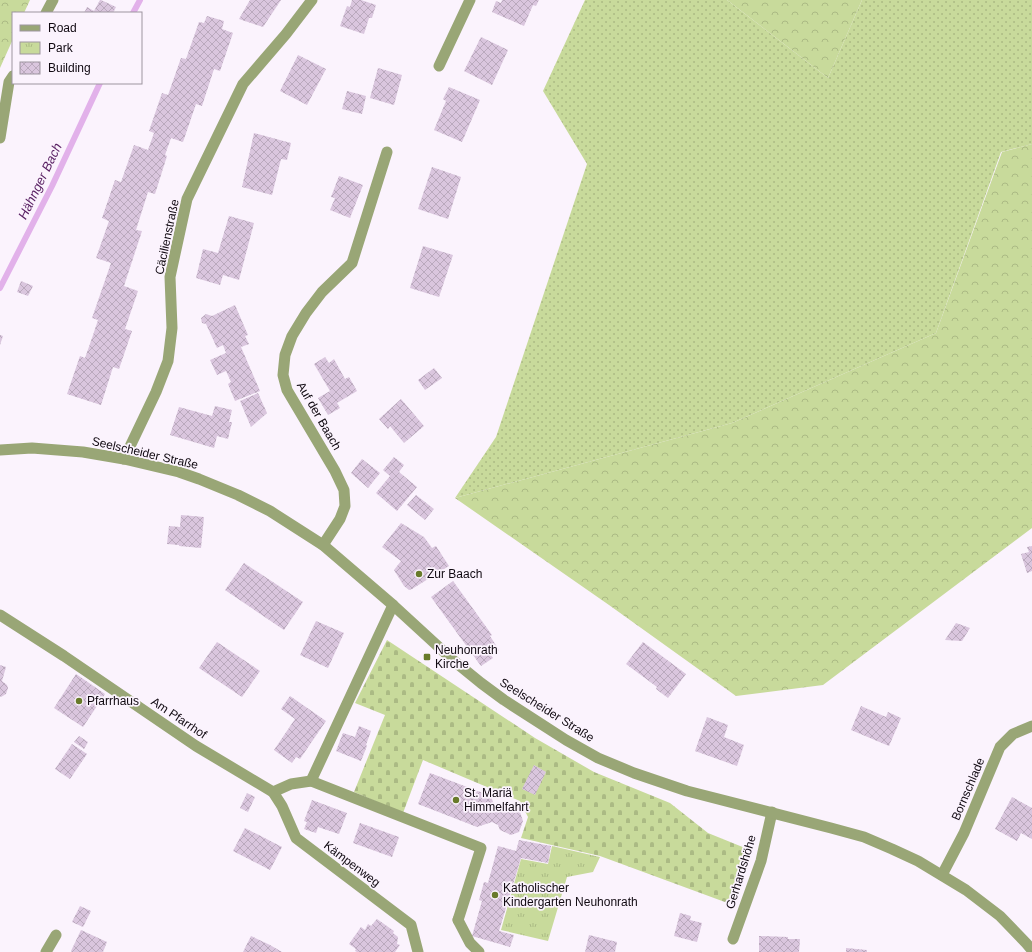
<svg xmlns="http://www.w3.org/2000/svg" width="1032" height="952" font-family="Arial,sans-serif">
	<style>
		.grass { fill: url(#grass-dots) }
		.forest { fill: url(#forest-crowns) }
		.cemetery { fill: url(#cemetery-stones) }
		.park { fill: url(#park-tufts) }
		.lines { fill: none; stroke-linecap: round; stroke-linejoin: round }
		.stream { stroke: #e2b1ea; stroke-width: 6 }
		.building { fill: url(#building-cross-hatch) }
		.service { stroke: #99a676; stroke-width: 11 }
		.minor { stroke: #99a676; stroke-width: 11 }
		.tertiary { stroke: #99a676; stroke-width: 11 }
		.poi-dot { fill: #687a2a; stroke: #fbf3fd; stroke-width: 1.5 }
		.labels { text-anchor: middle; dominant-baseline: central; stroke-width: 3.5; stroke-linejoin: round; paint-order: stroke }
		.street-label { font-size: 12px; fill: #100911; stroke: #fbf3fd }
		.poi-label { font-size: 12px; fill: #100911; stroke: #fbf3fd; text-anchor: start }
		.water-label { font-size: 13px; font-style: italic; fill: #581f62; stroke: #fbf3fd }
	</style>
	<defs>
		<pattern id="grass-dots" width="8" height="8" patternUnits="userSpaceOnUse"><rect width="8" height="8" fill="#c8da9b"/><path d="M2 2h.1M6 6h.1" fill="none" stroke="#abba84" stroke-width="1.8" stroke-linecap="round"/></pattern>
		<pattern id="forest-crowns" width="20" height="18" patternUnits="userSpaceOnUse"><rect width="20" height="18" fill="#c8da9b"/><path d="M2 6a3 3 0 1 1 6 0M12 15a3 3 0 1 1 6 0" fill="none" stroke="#abba84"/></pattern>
		<pattern id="cemetery-stones" width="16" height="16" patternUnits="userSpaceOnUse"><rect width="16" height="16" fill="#c8da9b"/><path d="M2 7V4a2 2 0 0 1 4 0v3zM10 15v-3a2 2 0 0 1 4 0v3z" fill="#abba84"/></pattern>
		<pattern id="park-tufts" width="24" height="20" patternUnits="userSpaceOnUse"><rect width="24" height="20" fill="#c8da9b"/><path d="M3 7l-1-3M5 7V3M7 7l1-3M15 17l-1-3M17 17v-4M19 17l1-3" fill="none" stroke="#abba84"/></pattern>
		<pattern id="building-cross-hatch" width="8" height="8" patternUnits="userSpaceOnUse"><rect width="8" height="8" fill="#dac6de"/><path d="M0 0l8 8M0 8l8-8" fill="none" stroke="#baa9bd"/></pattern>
	</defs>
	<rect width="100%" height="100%" fill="#fbf3fd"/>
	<path class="grass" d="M585 0H727L828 78 862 0H1032V144L1001 152 936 333 732 423 455 498 496 437 587 164 543 91Z"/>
	<g class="forest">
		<path d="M0 0H30L24 13H13V39L0 68Z"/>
		<path d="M727 0H862L828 78Z"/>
		<path d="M1032 144V528L823 685 736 696 609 605 455 498 732 423 936 333 1002 152Z"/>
	</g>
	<path class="cemetery" d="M387 640 535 738 594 772 670 803 708 833 750 850 733 905 600 856 521 838 528 817 520 801 423 760 403 813 354 792 385 715 355 703Z"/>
	<path class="park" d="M552 846 600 857 593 872 567 877 548 941 501 930 521 859 548 864Z"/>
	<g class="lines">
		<g class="stream">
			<path d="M133 13 140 0"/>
			<path d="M0 288 52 186 100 83"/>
		</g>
	</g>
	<g class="building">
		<path d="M100 0H101L116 7 113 13H84L87 7 94 11Z"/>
		<path d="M250 0H281L263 27 239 19Z"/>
		<path d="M352 0H361L376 5 372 18H369L364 34 340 26 347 6 350 7Z"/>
		<path d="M502 0H539L536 6 533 5 524 26 492 12 496 1 501 3Z"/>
		<path d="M207 16 224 21 222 29 233 33 220 71 214 69 202 106 196 104 183 142 171 138 165 155 167 156 155 194 148 192 136 230 142 231 124 286 138 291 125 329 132 331 119 369 113 367 101 405 67 394 80 356 85 358 92 338 98 320 92 318 111 263 96 258 109 221 102 218 115 180 121 182 134 145 148 150 154 133 149 131 162 93 168 95 181 58 186 59 199 22 204 23Z"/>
		<path d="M481 37 508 50 492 85 464 71Z"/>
		<path d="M298 55 326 69 307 105 280 91Z"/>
		<path d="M378 68 402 75 394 105 370 98Z"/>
		<path d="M449 87 480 100 462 142 434 130 446 101 443 99Z"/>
		<path d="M347 91 366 96 362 114 342 109Z"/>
		<path d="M254 133 291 143 287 160 281 159 272 195 242 187Z"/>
		<path d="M432 167 461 177 448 219 418 209Z"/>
		<path d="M339 176 363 185 350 218 330 210 335 198 331 197Z"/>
		<path d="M229 216 254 223 239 280 223 275 220 285 196 278 203 249 218 253Z"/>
		<path d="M423 246 453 255 439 297 410 288Z"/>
		<path d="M21 281 33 286 28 296 17 292Z"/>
		<path d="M235 305 248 335 245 336 249 344 241 347 260 391 235 401 228 384 231 382 226 371 217 375 210 360 226 353 223 345 217 348 206 324 202 323 201 318 206 314 212 316Z"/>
		<path d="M0 335 3 336 0 345Z"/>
		<path d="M325 357 329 363 334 359 345 379 349 377 357 391 337 403 340 408 328 415 318 398 330 391 314 364Z"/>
		<path d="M434 368 442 378 425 390 418 380Z"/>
		<path d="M258 393 267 413 251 427 240 401Z"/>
		<path d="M401 399 424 426 404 443 390 426 388 429 379 419Z"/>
		<path d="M215 406 232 410 229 422H232L228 439 217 436 214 448 170 435 179 407 212 416Z"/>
		<path d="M394 457 404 465 399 472 417 487 397 511 376 493 390 476 383 470Z"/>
		<path d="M362 459 380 473 368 488 351 473Z"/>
		<path d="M416 495 434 509 425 520 407 505Z"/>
		<path d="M181 515 204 517 201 548 179 546V545L167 544 169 526 180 527Z"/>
		<path d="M401 523 424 537 432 548 436 546 449 566 412 589 409 590 404 586 394 570 401 561 382 547Z"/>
		<path d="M1032 546V571L1027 573 1021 554 1029 552 1027 547Z"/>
		<path d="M244 563 303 602 284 630 225 590Z"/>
		<path d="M453 581 492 635 490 636 499 650 494 654 490 648 487 650 493 658 481 666 431 597Z"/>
		<path d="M316 621 344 633 328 668 300 655Z"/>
		<path d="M956 623 970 628 962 641 945 640Z"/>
		<path d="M217 642 260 671 242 697 199 668Z"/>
		<path d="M643 642 686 674 668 698 656 689 657 687 626 664Z"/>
		<path d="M0 665 6 667 2 681 7 685 8 688 6 694 1 697 0 696Z"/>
		<path d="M76 674 105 694 83 727 54 708Z"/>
		<path d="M290 696 326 721 300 759 296 757 292 763 274 750 295 719 281 709Z"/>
		<path d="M861 706 886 717 888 712 901 718 889 746 851 730Z"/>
		<path d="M707 717 728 725 724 737 744 745 737 766 695 751Z"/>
		<path d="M359 726 371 731 366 745 367 746 361 761 336 751 343 733 355 737Z"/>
		<path d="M79 736 88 742 84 749 74 742Z"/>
		<path d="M72 744 87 754 70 779 55 769Z"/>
		<path d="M534 765 546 772 535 795 522 789Z"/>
		<path d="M430 773 491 796 495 808 501 810 510 807 520 812 523 821 519 832 511 835 500 830 498 825 492 822 477 827 418 804Z"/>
		<path d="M247 793 255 797 248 812 240 808Z"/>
		<path d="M1012 797 1032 808V839L1021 833 1017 841 995 829Z"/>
		<path d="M312 800 347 813 339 834 318 827 316 833 304 829 307 822 304 821Z"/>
		<path d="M360 823 399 837 392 857 353 843Z"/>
		<path d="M245 828 282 847 270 870 233 851Z"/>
		<path d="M519 840 551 846 548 863 521 858 499 931 514 935 510 947 472 936 482 901 479 900 484 882 488 883 498 846 516 851Z"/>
		<path d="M80 906 91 911 83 927 72 922Z"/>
		<path d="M680 913 691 916 690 920 702 923 697 942 674 936Z"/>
		<path d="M377 919 394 931 393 933 398 937 397 944 400 945 395 952H357L355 951 356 949 349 944 361 927 365 930 368 924 371 926Z"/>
		<path d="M81 930 107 942 103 952H72L71 951Z"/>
		<path d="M589 935 617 942 615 952H585Z"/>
		<path d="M251 936 270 945 282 952H243Z"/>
		<path d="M759 936 788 937V939H800L799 952H759Z"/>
		<path d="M846 948 867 950V952H846Z"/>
	</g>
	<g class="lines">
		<g class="service">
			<path d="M439 66 470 0"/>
			<path d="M458 920 470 943 479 952"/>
			<path d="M733 939 761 861 772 812"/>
			<path d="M46 952 56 935"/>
		</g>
		<g class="minor">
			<path d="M46 13 53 0"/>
			<path d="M0 138 9 82 13 76"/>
			<path d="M124 459 156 392 168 361 172 328 170 277 187 199 243 84 286 34 312 0"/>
			<path d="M323 545 340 519 345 506 344 490 335 471 287 390 283 375 285 355 292 336 306 313 322 292 352 263 387 152"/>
			<path d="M0 615 64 656 196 746 273 792 282 806 296 838 411 925 418 952"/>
			<path d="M311 781 393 605"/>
			<path d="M273 792 291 784 311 781 481 848 458 920"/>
			<path d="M942 875 964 833 1000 747 1013 734 1032 726"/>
		</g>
		<path class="tertiary" d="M0 450 32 448 83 452 124 459 179 472 199 479 238 495 270 511 323 545 393 605 454 661 481 683 504 700 566 740 598 758 634 773 687 791 831 828 864 837 892 849 918 861 966 890 1000 916 1026 943 1032 950"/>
	</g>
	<g class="poi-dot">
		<circle cx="419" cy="574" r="4"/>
		<rect x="423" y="653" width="8" height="8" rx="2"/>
		<circle cx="79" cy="701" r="4"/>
		<circle cx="456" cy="800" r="4"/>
		<circle cx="495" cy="895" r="4"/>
	</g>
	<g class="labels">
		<g class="street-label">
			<text transform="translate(167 237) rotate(-78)">Cäcilienstraße</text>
			<text transform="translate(319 416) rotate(60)">Auf der Baach</text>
			<text transform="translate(145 453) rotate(13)">Seelscheider Straße</text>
			<text transform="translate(547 710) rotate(32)">Seelscheider Straße</text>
			<text transform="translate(179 718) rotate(34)">Am Pfarrhof</text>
			<text transform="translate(968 789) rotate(-67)">Bornschlade</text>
			<text transform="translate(352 864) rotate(37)">Kämpenweg</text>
			<text transform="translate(741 872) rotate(-73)">Gerhardshöhe</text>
		</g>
		<g class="poi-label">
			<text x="427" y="574">Zur Baach</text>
			<text x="435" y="650">Neuhonrath<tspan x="435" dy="14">Kirche</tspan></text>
			<text x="87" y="701">Pfarrhaus</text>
			<text x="464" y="793">St. Mariä<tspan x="464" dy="14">Himmelfahrt</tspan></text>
			<text x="503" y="888">Katholischer<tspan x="503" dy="14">Kindergarten Neuhonrath</tspan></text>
		</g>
		<g class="water-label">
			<text transform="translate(40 181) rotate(-64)">Hähnger Bach</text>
		</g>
	</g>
	<rect x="12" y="12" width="130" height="72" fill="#fbf3fd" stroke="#9d959f"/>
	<rect x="20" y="25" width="20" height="6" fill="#99a676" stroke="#9d959f"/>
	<text x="48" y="32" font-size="12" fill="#100911">Road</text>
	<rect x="20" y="42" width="20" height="12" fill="url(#park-tufts)" stroke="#9d959f"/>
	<text x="48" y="52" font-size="12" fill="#100911">Park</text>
	<rect x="20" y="62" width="20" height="12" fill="url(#building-cross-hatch)" stroke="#9d959f"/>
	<text x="48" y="72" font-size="12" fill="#100911">Building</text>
</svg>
